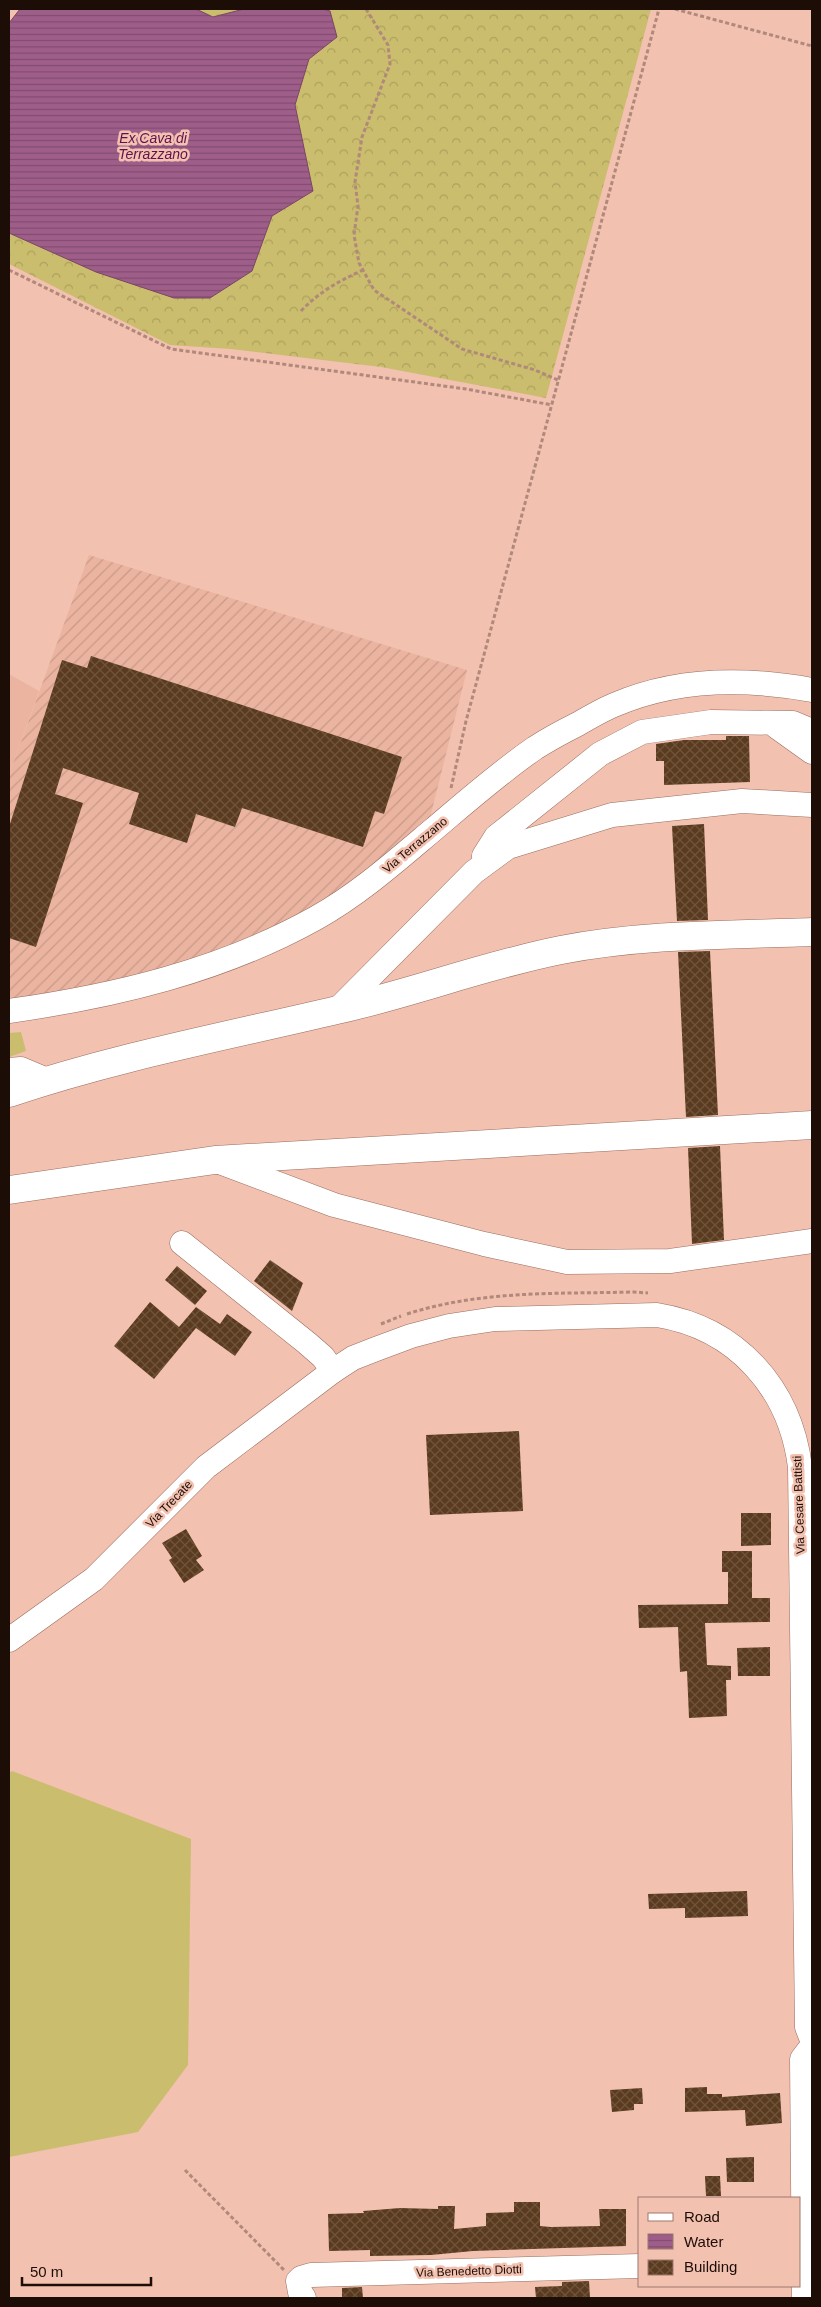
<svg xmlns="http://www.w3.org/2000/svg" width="821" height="2307" font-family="Helvetica,sans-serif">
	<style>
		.built { fill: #ebb4a0 }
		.industrial { fill: url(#industrial-furrows) }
		.grass { fill: #cabd6d }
		.forest { fill: url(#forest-crowns) }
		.water { fill: url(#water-rules); stroke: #784663 }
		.building { fill: url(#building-cross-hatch) }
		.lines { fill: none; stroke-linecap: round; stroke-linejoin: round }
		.minor-casing { stroke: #996d5e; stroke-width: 25 }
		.highway-casing { stroke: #996d5e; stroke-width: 29 }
		.path { stroke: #b0897b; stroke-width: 3; stroke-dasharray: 4 2.5; stroke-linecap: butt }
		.minor { stroke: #fff; stroke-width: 24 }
		.highway { stroke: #fff; stroke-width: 28 }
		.labels { text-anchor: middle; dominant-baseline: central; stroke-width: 5; stroke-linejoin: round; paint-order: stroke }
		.street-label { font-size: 12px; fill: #1d0d07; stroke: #f2c1b0 }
		.water-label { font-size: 14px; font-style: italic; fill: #61104e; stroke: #f2c1b0 }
	</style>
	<defs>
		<pattern id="industrial-furrows" width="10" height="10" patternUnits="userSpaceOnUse" patternTransform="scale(1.25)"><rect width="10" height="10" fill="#ebb4a0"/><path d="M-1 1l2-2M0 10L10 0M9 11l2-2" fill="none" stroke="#c99a88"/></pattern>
		<pattern id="forest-crowns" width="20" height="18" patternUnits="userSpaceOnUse" patternTransform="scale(1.25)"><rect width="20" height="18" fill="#cabd6d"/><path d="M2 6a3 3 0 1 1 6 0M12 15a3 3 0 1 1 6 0" fill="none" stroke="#ada15d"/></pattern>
		<pattern id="water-rules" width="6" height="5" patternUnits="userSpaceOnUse" patternTransform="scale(1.25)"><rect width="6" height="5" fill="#9f5e8a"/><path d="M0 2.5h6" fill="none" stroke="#814c6f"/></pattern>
		<pattern id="building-cross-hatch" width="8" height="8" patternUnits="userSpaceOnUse" patternTransform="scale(1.25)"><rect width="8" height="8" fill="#5b3b1f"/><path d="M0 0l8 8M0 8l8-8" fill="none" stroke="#6e543d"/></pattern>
	</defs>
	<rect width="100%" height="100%" fill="#f2c1b0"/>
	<path class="built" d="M9 674 39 691 9 775Z"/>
	<path class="industrial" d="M89 555 467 670 429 822 361 876 282 925 224 954 122 982 9 1001V775Z"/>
	<g class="grass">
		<path d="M21 1032 26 1051 9 1057V1033Z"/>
		<path d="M12 1771 191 1839 188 2065 138 2132 9 2157V1773Z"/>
	</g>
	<g class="forest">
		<path d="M196 9H244L213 17Z"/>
		<path d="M323 9H651L546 398 381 367 231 349 170 345 9 264V233L96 272 174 298H210L252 271 272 216 313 191 295 105 309 59 337 37 330 11Z"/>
	</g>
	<path class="water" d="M20 9H196L213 17 244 9H323L330 11 337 37 309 59 295 105 313 191 272 216 252 271 210 298H174L96 272 9 233V23Z"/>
	<g class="building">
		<path d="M91 656 402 757 384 814 375 811 363 847 242 808 235 827 196 814 187 843 129 824 139 793 63 768 55 794 83 803 36 947 9 938V827L62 660 87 668Z"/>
		<path d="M726 736H749L750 782 664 785V761H656V744L684 740H726Z"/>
		<path d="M704 824 708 920 677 921 672 826Z"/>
		<path d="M710 951 718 1115 686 1117 678 952Z"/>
		<path d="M720 1146 724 1240 692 1244 688 1148Z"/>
		<path d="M270 1260 303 1283 292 1311 254 1281Z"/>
		<path d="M177 1266 207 1291 195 1305 165 1280Z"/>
		<path d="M150 1302 179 1327 196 1307 220 1324 227 1314 252 1332 235 1356 196 1328 154 1379 114 1346Z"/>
		<path d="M519 1431 523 1511 430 1515 426 1435Z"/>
		<path d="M741 1513H771V1545L741 1546Z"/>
		<path d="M186 1529 202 1556 196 1560 204 1570 184 1583 169 1560 172 1558 162 1543Z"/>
		<path d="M722 1551H752V1598H770V1622L705 1623 707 1665 731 1666V1680H726L727 1716 689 1718 687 1671 680 1672 678 1627 639 1628 638 1605 728 1604V1572H722Z"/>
		<path d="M770 1647V1676H738L737 1648Z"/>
		<path d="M747 1891 748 1916 685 1918V1908L649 1909 648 1894Z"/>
		<path d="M707 2087V2094H722V2097L780 2093 782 2123 746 2126 745 2110 685 2112V2088Z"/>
		<path d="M642 2088 643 2104H634V2110L612 2112 610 2090Z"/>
		<path d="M754 2157V2182H727L726 2158Z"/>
		<path d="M705 2176H720L721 2196H706Z"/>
		<path d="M514 2202H540V2226L551 2227 600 2226 599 2209H626V2246L473 2251 431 2255 370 2256V2250L329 2251 328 2214 364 2213 363 2211 400 2208 438 2209V2206H455L454 2229 486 2226V2213L514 2212Z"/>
		<path d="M589 2281 590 2298H536L535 2287 562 2286V2282Z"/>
		<path d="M362 2287 363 2298H342V2288Z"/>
	</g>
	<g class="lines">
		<g class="minor-casing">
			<g id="minor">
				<path d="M777 727 812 752"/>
				<path d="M484 856 496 837 600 754 642 732 711 722 793 723 812 731"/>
				<path d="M337 1010 474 872 508 847 612 815 742 801 812 805"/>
				<path d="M9 1011C115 996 221 971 316 918 359 894 396 861 434 829 467 801 500 772 535 748 549 739 564 731 578 724 590 717 602 710 614 705 676 678 747 678 812 690"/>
				<path d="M9 1070 21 1069 47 1080"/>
				<path d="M217 1161 334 1205 484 1244 567 1262 670 1261 812 1241"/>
				<path d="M182 1243 307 1343 323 1357 333 1371"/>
				<path d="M9 1640 94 1579 206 1467 333 1371 353 1358 376 1349 411 1336 449 1326 495 1319 657 1315C737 1328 790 1388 800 1467L807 2027 812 2040"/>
				<path d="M304 2298 300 2292 298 2281 301 2278 311 2275 640 2266"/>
				<path d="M804 2298 802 2059 812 2046"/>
			</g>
		</g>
		<g class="highway-casing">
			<g id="highway">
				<path d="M9 1093C116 1057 227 1036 337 1010 413 993 485 965 561 950 643 934 729 935 812 932"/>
				<path d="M9 1190 215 1160 812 1125"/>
			</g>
		</g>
		<g class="path">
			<path d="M366 9 388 45 390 64 362 137 355 182 358 206 354 235 359 263 374 290 462 349 535 370 558 380"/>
			<path d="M675 9 812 46"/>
			<path d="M9 270 171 349 466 389 552 405"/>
			<path d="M301 311C319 292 339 281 363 270"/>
			<path d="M451 788 466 721 659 9"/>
			<path d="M407 1314C482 1290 556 1294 634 1292L648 1293"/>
			<path d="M381 1324 401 1316"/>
			<path d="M185 2170 284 2270"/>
		</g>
		<use href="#minor" class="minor"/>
		<use href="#highway" class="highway"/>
	</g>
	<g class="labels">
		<g class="street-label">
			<text transform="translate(415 845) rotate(-40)">Via Terrazzano</text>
			<text transform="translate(169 1504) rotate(-46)">Via Trecate</text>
			<text transform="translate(799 1505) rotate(-92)">Via Cesare Battisti</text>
			<text transform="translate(469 2271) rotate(-2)">Via Benedetto Diotti</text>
		</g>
		<g class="water-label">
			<text x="153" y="138">Ex Cava di<tspan x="153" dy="16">Terrazzano</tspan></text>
		</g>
	</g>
	<rect width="821" height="2307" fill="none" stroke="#1d0d07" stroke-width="20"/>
	<rect x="638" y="2197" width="162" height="90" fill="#f2c1b0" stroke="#9d796c"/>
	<rect x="648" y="2213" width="25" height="8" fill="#ffffff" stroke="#9d796c"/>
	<text x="684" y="2222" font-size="15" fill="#1d0d07">Road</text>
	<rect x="648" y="2234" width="25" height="15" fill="url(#water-rules)" stroke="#9d796c"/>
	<text x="684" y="2247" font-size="15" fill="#1d0d07">Water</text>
	<rect x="648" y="2260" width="25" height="15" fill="url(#building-cross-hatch)" stroke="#9d796c"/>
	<text x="684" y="2272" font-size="15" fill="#1d0d07">Building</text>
	<path d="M22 2277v8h129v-8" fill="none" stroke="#1d0d07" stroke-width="2.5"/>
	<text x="30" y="2277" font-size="15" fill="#1d0d07" stroke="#f2c1b0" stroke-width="4" paint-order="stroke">50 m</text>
</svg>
